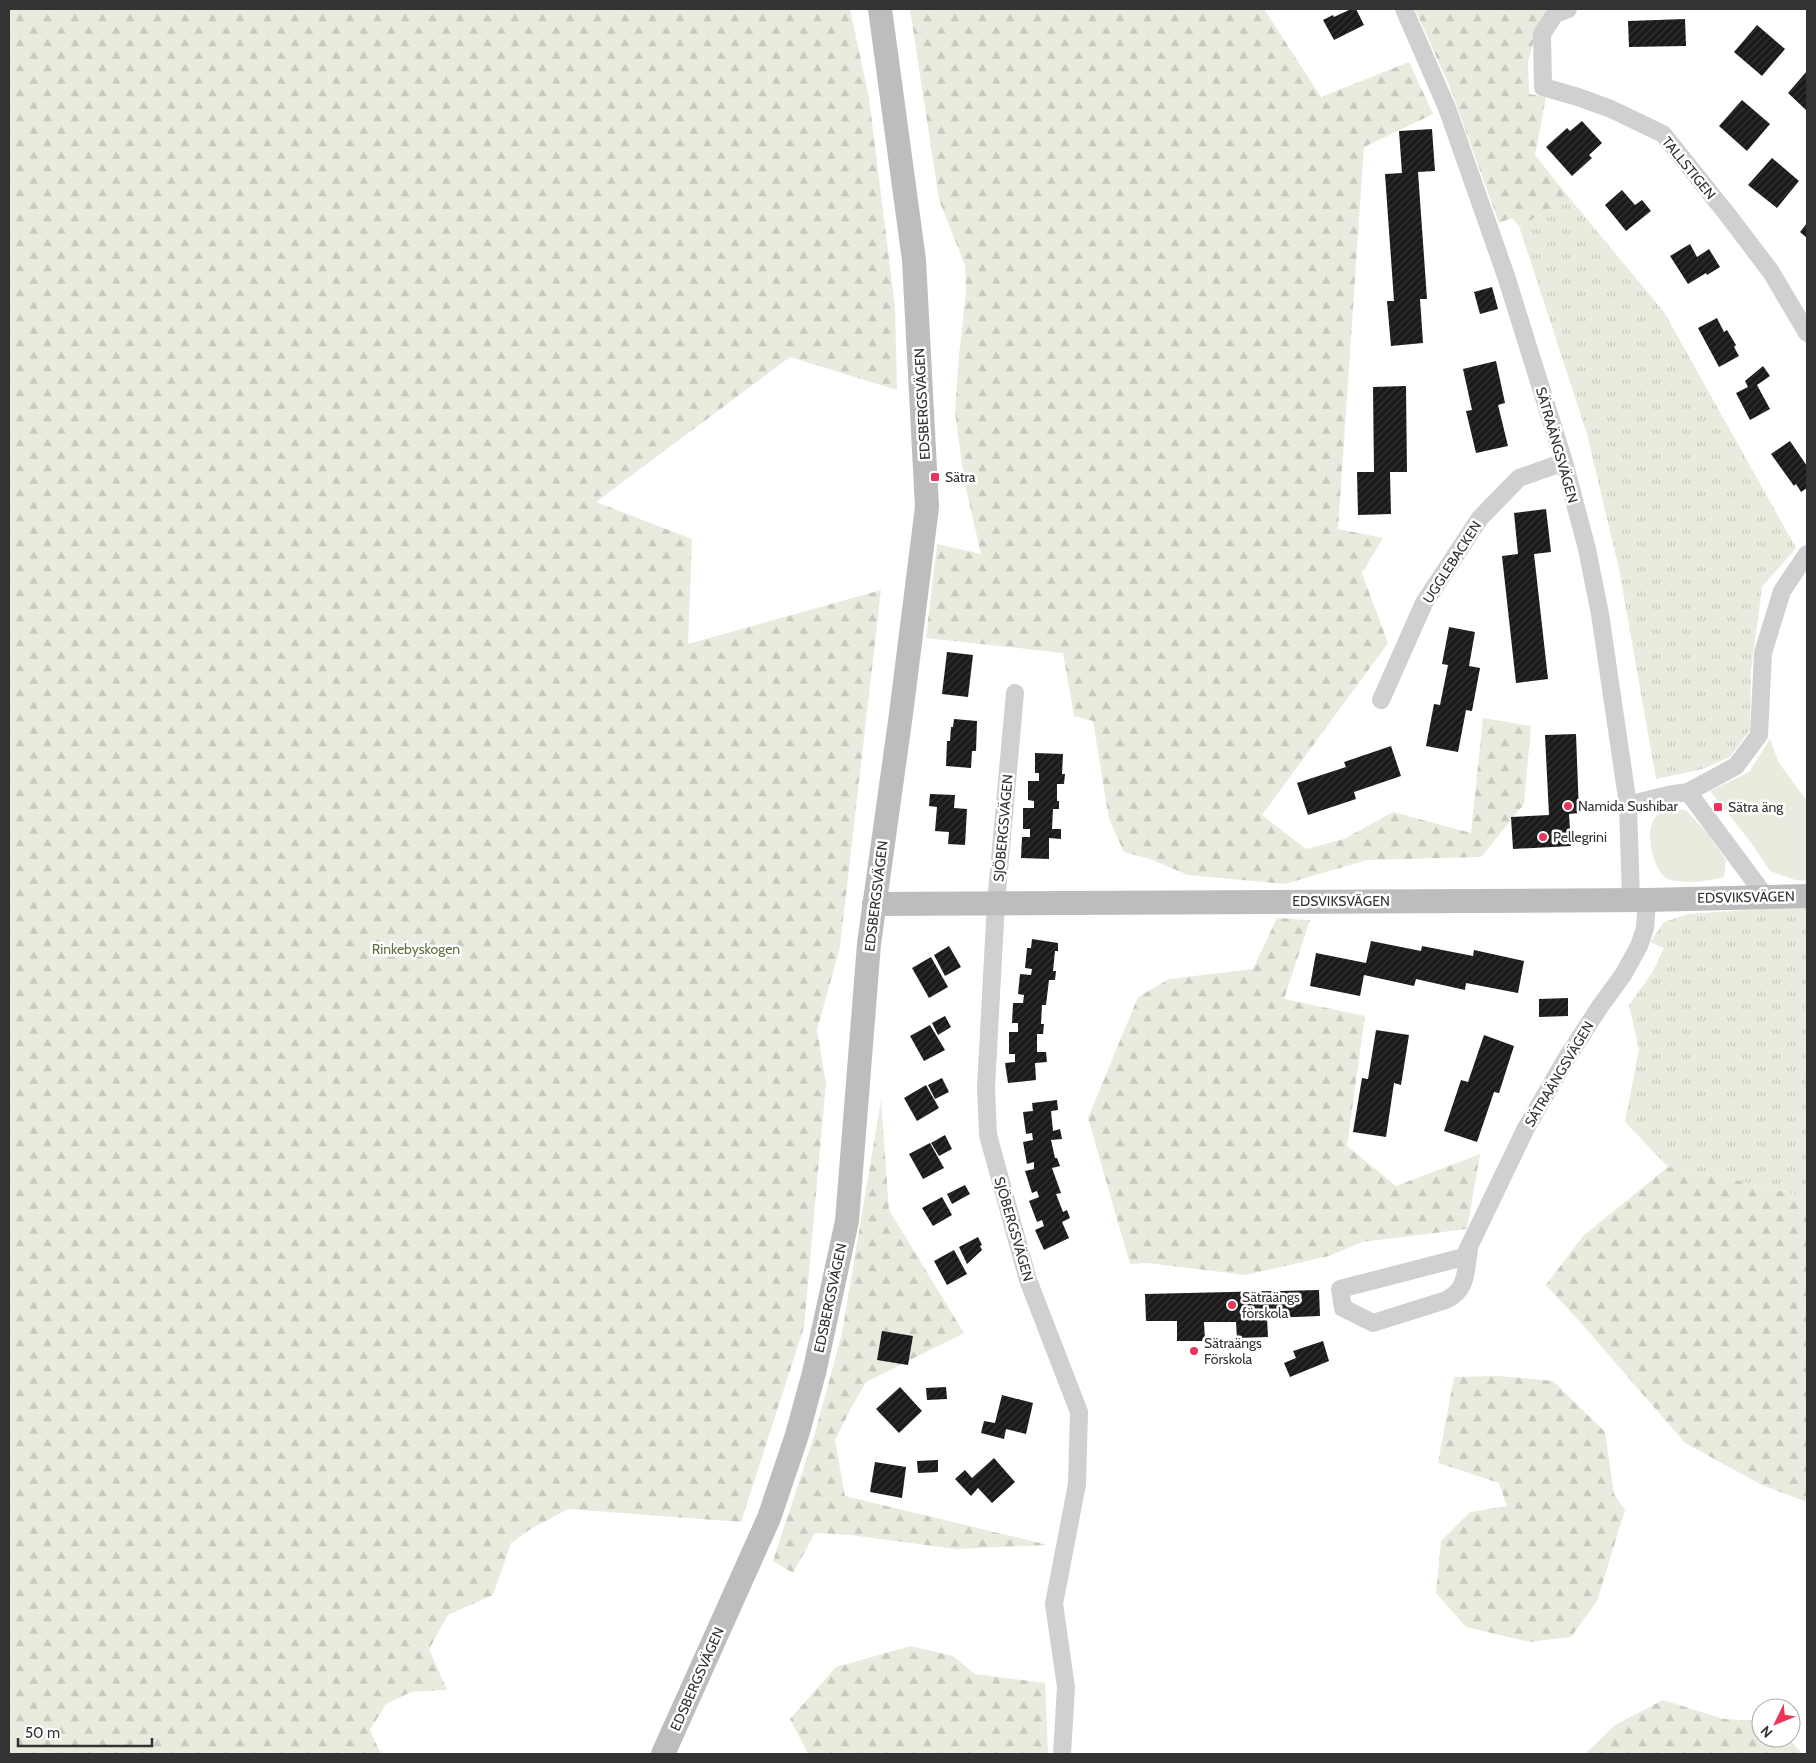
<svg xmlns="http://www.w3.org/2000/svg" width="1816" height="1763" font-family="Cabin,sans-serif">
	<style>
		.green { fill: #e8ecde }
		.forest { fill: url(#forest-firs) }
		.park { fill: url(#park-tufts) }
		.building { fill: url(#building-hatch) }
		.lines { fill: none; stroke-linecap: round; stroke-linejoin: round }
		.street { stroke: #d0d0d0; stroke-width: 18 }
		.secondary { stroke: #bdbdbd; stroke-width: 24 }
		.poi-dot { fill: #eb3459; stroke: #fff; stroke-width: 2 }
		.labels { text-anchor: middle; dominant-baseline: central; stroke-width: 5; stroke-linejoin: round; paint-order: stroke }
		.street-label { font-size: 14px; fill: #333; stroke: #fff }
		.poi-label { font-size: 14px; fill: #333; stroke: #fff; text-anchor: start }
		.park-label { font-size: 14px; fill: #5c713d; stroke: #fff }
	</style>
	<defs>
		<pattern id="forest-firs" width="22" height="20" patternUnits="userSpaceOnUse" patternTransform="scale(1.25)"><rect width="22" height="20" fill="#e8ecde"/><path d="M5 1l3.5 6h-7zM16 11l3.5 6h-7z" fill="#c7cbbf"/></pattern>
		<pattern id="park-tufts" width="24" height="20" patternUnits="userSpaceOnUse" patternTransform="scale(1.25)"><rect width="24" height="20" fill="#e8ecde"/><path d="M3 7l-1-3M5 7V3M7 7l1-3M15 17l-1-3M17 17v-4M19 17l1-3" fill="none" stroke="#c7cbbf"/></pattern>
		<pattern id="building-hatch" width="6" height="6" patternUnits="userSpaceOnUse" patternTransform="scale(1.25)"><rect width="6" height="6" fill="#1a1a1a"/><path d="M-1 1l2-2M0 6l6-6M5 7l2-2" fill="none" stroke="#333"/></pattern>
	</defs>
	<rect width="100%" height="100%" fill="#fff"/>
	<g class="green">
		<path d="M1770 739 1779 763 1807 801V881L1795 880 1770 871 1752 844 1710 791 1749 772Z"/>
		<path d="M1670 809 1686 810 1708 834 1726 860 1724 877C1713 881 1676 885 1666 878 1652 868 1644 830 1656 816 1659 813 1667 811 1670 809Z"/>
	</g>
	<g class="forest">
		<path d="M9 9H850L869 98 895 307 897 390 790 357 596 502 692 539 688 644 881 590 840 947 817 1030 826 1083 804 1327 741 1522 568 1509 529 1530 511 1543 493 1595 448 1615 429 1649 447 1690 411 1692 386 1704 370 1730 379 1750 384 1754H9Z"/>
		<path d="M910 9H1264L1321 97 1409 62 1433 114 1364 147 1338 529 1383 538 1362 573 1388 643 1262 815 1306 849 1344 839 1393 812 1471 833 1483 718 1531 726 1524 804 1481 857 1367 860 1285 884 1188 875 1150 859 1124 852 1109 819 1093 721 1074 716 1063 653 926 638 937 544 981 554 965 484 955 413 959 355 966 292 965 265 939 200Z"/>
		<path d="M1415 9H1547L1536 32 1528 63 1529 94 1546 97 1535 155 1571 200 1519 226 1512 218 1499 223 1451 90Z"/>
		<path d="M1277 918 1310 920 1284 999 1365 1016 1347 1146 1396 1186 1480 1154 1467 1229 1362 1242 1329 1256 1246 1275 1147 1263 1130 1264 1088 1118 1138 997 1169 979 1253 969Z"/>
		<path d="M881 1100 889 1210 964 1333 866 1382 851 1408 835 1440 845 1496 1048 1545 956 1549 850 1535 815 1533 793 1573 773 1561 815 1433 842 1333Z"/>
		<path d="M1668 1167 1736 1180 1807 1197V1502L1762 1485 1685 1443 1581 1323 1546 1285 1583 1236Z"/>
		<path d="M1498 1376 1553 1381 1605 1432 1614 1494 1625 1510 1597 1601 1571 1637 1529 1642 1466 1627 1436 1593 1441 1541 1470 1512 1507 1506 1499 1483 1438 1463 1454 1377Z"/>
		<path d="M911 1646 953 1656 975 1674 1045 1683 1048 1754H808L790 1719 836 1667Z"/>
		<path d="M1663 1700 1724 1719 1761 1721V1738H1788L1803 1754H1585L1615 1725Z"/>
	</g>
	<g class="park">
		<path d="M1571 200 1664 312 1796 548 1762 587 1751 671 1750 730 1730 757 1703 769 1656 779 1619 569 1587 434 1519 226Z"/>
		<path d="M1807 906V1197L1736 1180 1668 1167 1625 1122 1639 1049 1629 1005 1652 973 1664 948 1650 942 1664 922 1688 914Z"/>
	</g>
	<g class="building">
		<path d="M1351 9H1356L1364 25 1334 40 1323 20 1333 15 1334 17Z"/>
		<path d="M1685 19 1686 46 1629 47 1628 21Z"/>
		<path d="M1757 25 1785 49 1762 76 1734 52Z"/>
		<path d="M1807 71V111L1788 93Z"/>
		<path d="M1742 100 1770 124 1747 151 1719 126Z"/>
		<path d="M1582 121 1602 143 1589 155 1592 158 1572 176 1546 147 1567 128 1570 131Z"/>
		<path d="M1432 129 1435 171 1418 172 1427 299H1420L1423 343 1391 346 1387 301H1394L1385 174 1402 173 1399 131Z"/>
		<path d="M1772 158 1799 181 1777 208 1748 185Z"/>
		<path d="M1622 190 1635 205 1642 200 1651 211 1626 231 1605 205Z"/>
		<path d="M1807 223V238L1800 232Z"/>
		<path d="M1690 244 1697 257 1709 249 1720 267 1707 275 1706 273 1688 284 1670 256Z"/>
		<path d="M1492 287 1498 309 1480 314 1474 292Z"/>
		<path d="M1717 318 1724 332 1727 330 1736 345 1734 347 1739 356 1719 367 1698 328Z"/>
		<path d="M1496 361 1505 403 1498 405 1508 446 1476 453 1466 411 1472 410 1463 369Z"/>
		<path d="M1763 366 1770 376 1757 385 1770 409 1750 420 1736 393 1748 387 1745 381Z"/>
		<path d="M1406 386 1407 472H1390L1391 514 1358 515 1357 472H1374L1373 387Z"/>
		<path d="M1790 441 1807 466V488L1801 492 1796 484 1794 486 1771 454Z"/>
		<path d="M1546 509 1551 552 1534 554 1548 679 1516 683 1502 556 1518 554 1514 513Z"/>
		<path d="M1449 627 1475 632 1469 666 1480 668 1472 711 1466 710 1458 752 1426 746 1434 704 1440 705 1448 665 1442 664Z"/>
		<path d="M947 652 973 655 968 697 942 694Z"/>
		<path d="M954 719 977 721 976 751H972L971 768 946 766 947 741H950L951 727H953Z"/>
		<path d="M1576 734 1579 813 1569 814 1571 846 1513 849 1511 817 1549 815 1545 735Z"/>
		<path d="M1391 746 1401 776 1354 792 1356 799 1308 815 1297 783 1346 767 1344 762Z"/>
		<path d="M1035 753 1063 754 1062 774H1065L1064 784H1057V801H1059V809H1053L1052 829H1061V839L1049 838V859L1021 858 1022 837H1030V829H1023V808H1034V801L1028 800V781H1039V773H1035Z"/>
		<path d="M930 794 955 795 954 808 967 809 965 845 948 844 949 832 935 831 937 807 929 806Z"/>
		<path d="M1032 939 1058 943V951H1055L1053 971H1056L1055 980H1049L1046 1005H1042L1041 1024H1044L1043 1034H1037V1052H1046L1047 1062 1035 1063 1036 1080 1008 1083 1005 1063 1015 1062V1054H1009V1032H1018V1023H1012L1013 1003H1023L1024 995 1018 994 1020 974 1031 975 1032 969 1025 968 1027 948H1031Z"/>
		<path d="M1371 941 1421 951 1422 946 1473 956 1474 950 1524 961 1518 993 1466 983 1465 990 1416 979 1414 986 1364 975 1360 996 1310 986 1316 953 1366 963Z"/>
		<path d="M949 946 961 967 945 976 934 955Z"/>
		<path d="M931 957 948 987 929 998 912 968Z"/>
		<path d="M1568 998V1016L1539 1017V999Z"/>
		<path d="M945 1016 951 1027 938 1035 932 1023Z"/>
		<path d="M930 1025 945 1050 924 1061 910 1036Z"/>
		<path d="M1376 1030 1409 1035 1401 1085 1394 1083 1386 1137 1353 1132 1362 1078 1368 1079Z"/>
		<path d="M1484 1035 1514 1046 1499 1093 1494 1092 1477 1142 1444 1131 1461 1080 1468 1082Z"/>
		<path d="M942 1078 949 1092 935 1099 928 1085Z"/>
		<path d="M926 1085 939 1108 917 1121 904 1098Z"/>
		<path d="M1057 1100 1058 1110 1051 1111 1053 1131 1060 1129 1062 1139 1051 1140 1055 1158H1057L1060 1166 1052 1168 1061 1193 1056 1194 1063 1212 1067 1210 1070 1218 1062 1222 1069 1238 1044 1250 1035 1230 1044 1226 1042 1220 1037 1222 1029 1201 1039 1197 1037 1191 1032 1193 1025 1171 1034 1169V1162L1027 1164 1023 1142 1033 1140 1032 1133 1026 1134 1023 1112 1033 1111 1032 1103Z"/>
		<path d="M945 1135 952 1149 939 1156 931 1143Z"/>
		<path d="M930 1143 944 1168 923 1179 909 1154Z"/>
		<path d="M965 1185 970 1194 952 1204 947 1194Z"/>
		<path d="M942 1197 952 1215 933 1226 922 1208Z"/>
		<path d="M978 1237 982 1245 980 1246 982 1250 967 1264 959 1247Z"/>
		<path d="M954 1250 967 1274 947 1285 934 1261Z"/>
		<path d="M1319 1290 1320 1316 1267 1318 1268 1337 1237 1338 1236 1322H1204L1205 1341H1177V1321H1146L1145 1294Z"/>
		<path d="M882 1331 913 1336 908 1365 877 1360Z"/>
		<path d="M1323 1341 1329 1361 1290 1377 1284 1363 1296 1358 1293 1351Z"/>
		<path d="M900 1387 922 1411 899 1433 876 1409Z"/>
		<path d="M946 1387 947 1399 927 1400 926 1388Z"/>
		<path d="M1002 1395 1033 1403 1026 1434 1006 1429 1004 1439 981 1433 984 1421 995 1423Z"/>
		<path d="M994 1458 1015 1482 992 1503 978 1488 971 1496 955 1479 965 1470 972 1478Z"/>
		<path d="M938 1460V1472L918 1473 917 1461Z"/>
		<path d="M875 1462 906 1467 902 1498 870 1492Z"/>
	</g>
	<g class="lines">
		<g class="street">
			<path d="M1404 9 1447 108 1506 276 1564 462 1587 549 1600 614 1628 805 1631 899"/>
			<path d="M1568 9 1555 14 1542 34 1543 87 1578 97 1611 109 1663 134 1727 214 1771 272 1807 333"/>
			<path d="M1015 693 996 903 986 1087 988 1135 1028 1280 1079 1412 1077 1484 1054 1604 1066 1687 1062 1754"/>
			<path d="M1381 700 1424 603 1480 518 1519 478 1564 462"/>
			<path d="M1688 792 1766 897"/>
			<path d="M1628 805 1668 795 1688 792 1736 766 1759 735 1763 653 1782 591 1807 554"/>
			<path d="M1469 1250C1465 1272 1468 1289 1446 1300L1373 1323 1343 1308 1340 1289 1464 1257 1526 1128 1566 1059 1601 1005 1623 975 1639 946 1645 928 1647 900"/>
		</g>
		<g class="secondary">
			<path d="M874 904 1647 900 1807 896"/>
			<path d="M663 1754 769 1518 797 1435 814 1373 847 1221 869 944 901 714 927 507 914 260 880 9"/>
		</g>
	</g>
	<g class="poi-dot">
		<rect x="930" y="472" width="10" height="10" rx="2.5"/>
		<circle cx="1568" cy="806" r="5"/>
		<rect x="1713" y="802" width="10" height="10" rx="2.5"/>
		<circle cx="1543" cy="837" r="5"/>
		<circle cx="1232" cy="1305" r="5"/>
		<circle cx="1194" cy="1351" r="5"/>
	</g>
	<g class="labels">
		<g class="street-label">
			<text transform="translate(1689 168) rotate(51)">TALLSTIGEN</text>
			<text transform="translate(922 404) rotate(-93)">EDSBERGSVÄGEN</text>
			<text transform="translate(1557 445) rotate(74)">SÄTRAÄNGSVÄGEN</text>
			<text transform="translate(1452 562) rotate(-57)">UGGLEBACKEN</text>
			<text transform="translate(1003 828) rotate(-85)">SJÖBERGSVÄGEN</text>
			<text transform="translate(876 896) rotate(-83)">EDSBERGSVÄGEN</text>
			<text transform="translate(1746 897) rotate(-1)">EDSVIKSVÄGEN</text>
			<text x="1341" y="901">EDSVIKSVÄGEN</text>
			<text transform="translate(1559 1074) rotate(-59)">SÄTRAÄNGSVÄGEN</text>
			<text transform="translate(1014 1229) rotate(74)">SJÖBERGSVÄGEN</text>
			<text transform="translate(830 1298) rotate(-78)">EDSBERGSVÄGEN</text>
			<text transform="translate(697 1679) rotate(-66)">EDSBERGSVÄGEN</text>
		</g>
		<g class="poi-label">
			<text x="945" y="477">Sätra</text>
			<text x="1578" y="806">Namida Sushibar</text>
			<text x="1728" y="807">Sätra äng</text>
			<text x="1553" y="837">Pellegrini</text>
			<text x="1242" y="1297">Sätraängs<tspan x="1242" dy="16">förskola</tspan></text>
			<text x="1204" y="1343">Sätraängs<tspan x="1204" dy="16">Förskola</tspan></text>
		</g>
		<g class="park-label">
			<text x="416" y="949">Rinkebyskogen</text>
		</g>
	</g>
	<rect width="1816" height="1763" fill="none" stroke="#333333" stroke-width="20"/>
	<g transform="translate(1776 1723) rotate(227)"><circle r="24" fill="#ffffff" stroke="#adadad"/>
	<path d="M0-4L9 19L0 12L-9 19Z" fill="#eb3459"/>
	<text y="-8" font-size="14" font-weight="bold" text-anchor="middle" fill="#333333">N</text>
	</g>
	<path d="M18 1738v8h134v-8" fill="none" stroke="#333333" stroke-width="2.5"/>
	<text x="25" y="1738" font-size="15" fill="#333333" stroke="#ffffff" stroke-width="4" paint-order="stroke">50 m</text>
</svg>
